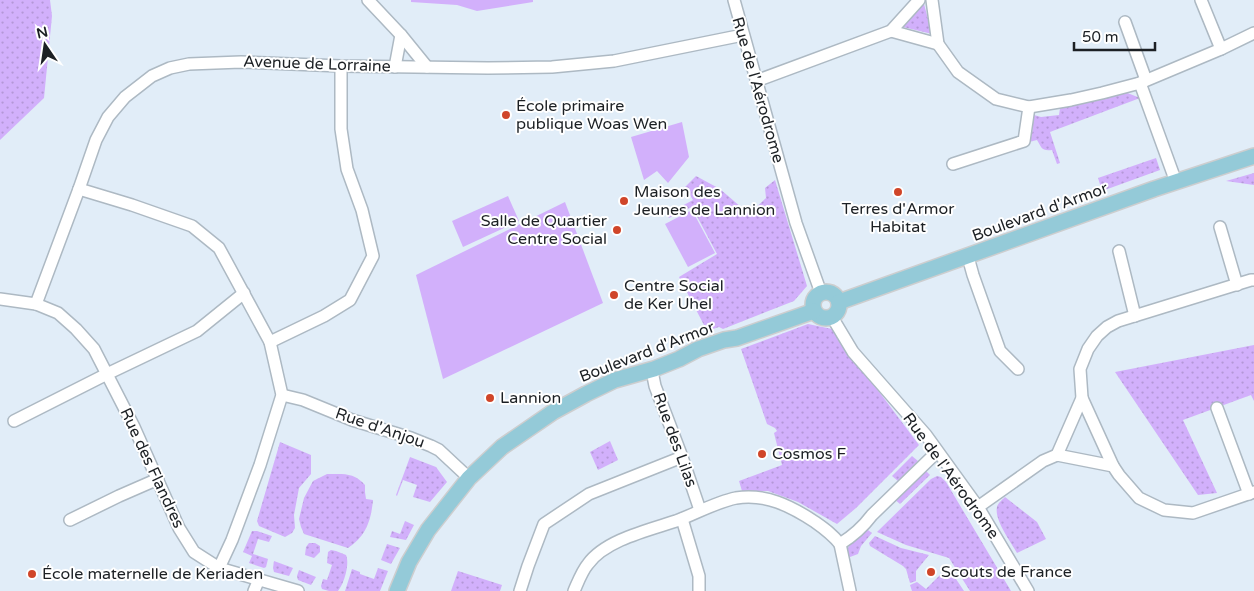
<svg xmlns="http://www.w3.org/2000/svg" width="1254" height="591" font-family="'Varela Round',sans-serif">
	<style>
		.grass { fill: url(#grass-dots) }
		.garden { fill: #d2b0fb }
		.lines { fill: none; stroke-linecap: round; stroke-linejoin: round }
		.minor-casing { stroke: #adb9c3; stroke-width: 14 }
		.major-casing { stroke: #cdcecf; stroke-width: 18 }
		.minor { stroke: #fff; stroke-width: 11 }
		.major { stroke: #94cad8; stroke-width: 15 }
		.poi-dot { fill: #d04529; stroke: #fff; stroke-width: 2 }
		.labels { text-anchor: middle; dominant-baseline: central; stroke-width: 4; stroke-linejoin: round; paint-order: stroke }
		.street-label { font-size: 16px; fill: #1c2024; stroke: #fff }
		.poi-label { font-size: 16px; fill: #1c2024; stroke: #fff; text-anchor: start }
	</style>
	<defs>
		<pattern id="grass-dots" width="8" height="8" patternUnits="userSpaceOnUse" patternTransform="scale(1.25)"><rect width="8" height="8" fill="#d2b0fb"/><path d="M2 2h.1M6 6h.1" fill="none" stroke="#b497d7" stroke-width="1.8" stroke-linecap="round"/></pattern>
	</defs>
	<rect width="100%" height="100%" fill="#e1edf8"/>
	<g class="grass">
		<path d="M0 0H50L52 16 44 98 0 140Z"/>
		<path d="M924 4 932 34 899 26Z"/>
		<path d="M1125 92 1140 98 1050 132 1060 163 1057 164 1052 150C1041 151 1042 148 1037 140L1029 142 1032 134 1034 115 1041 117 1059 115 1060 108Z"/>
		<path d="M1156 158 1160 170 1102 191 1098 178Z"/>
		<path d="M1254 173V185L1226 181Z"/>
		<path d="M696 176 720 189 749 214 766 198 765 188 775 180 807 286 794 301 723 329 719 327 713 329 705 327 679 277 717 254 692 207 669 218 667 214 693 200 685 187Z"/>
		<path d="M808 324 832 329 919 445 856 508 837 524 798 502 768 491H742L739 481 782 465 774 433 777 431 775 428 767 424 741 349Z"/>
		<path d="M1254 345V401L1251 395 1183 420 1217 493 1198 495 1115 372Z"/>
		<path d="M610 441 618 460 598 470 590 452Z"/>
		<path d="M280 442 311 455V474L299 488 294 515 295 528 292 533 285 537 259 526 257 521Z"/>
		<path d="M912 456 918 461 898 481 892 476Z"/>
		<path d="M410 457 436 467 447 482 430 502 413 497 417 485 403 480 397 496 396 495Z"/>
		<path d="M924 469 930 475 900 504 894 499Z"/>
		<path d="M327 474C343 474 354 472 365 485V492L366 499 373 500C371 521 366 536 348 548L304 534 301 527 299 519 304 498 313 481Z"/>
		<path d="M937 476 941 477 946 482 1011 591H970L949 558 906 545 877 532 931 479Z"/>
		<path d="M1005 497 1037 522 1046 539 1017 553C1011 542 994 520 997 507 998 503 1002 500 1005 497Z"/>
		<path d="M405 521 414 525 406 540 390 537 392 531 400 534Z"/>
		<path d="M868 530 872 533 861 546 858 554 850 557 847 556 846 553 849 546 865 531Z"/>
		<path d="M252 531H257L272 536 269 542 258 539 253 554 268 559 266 567 264 568 249 563 252 556 243 552Z"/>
		<path d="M875 536 901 548 929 555 916 571V581L910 583 906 569 903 566 870 546 869 543Z"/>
		<path d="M309 543H315L320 546V552L314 558 305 555 306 547Z"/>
		<path d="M387 544 400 548 391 564 381 560Z"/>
		<path d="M331 550 336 551 346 555C350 564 344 584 338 591H329L322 589 321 586 323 579 327 580 332 565 327 563 328 552Z"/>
		<path d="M274 561 293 568 289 576 274 572 273 568Z"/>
		<path d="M948 567 964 591H912L910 585 917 582 926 589Z"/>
		<path d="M378 568 388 571 380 591H345L352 569 360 572V574L374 579Z"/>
		<path d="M299 570 316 577 311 585 298 580 297 576Z"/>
		<path d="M458 571 502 585 500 591H451Z"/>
	</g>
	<g class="garden">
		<path d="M411 0H533V2L477 11 457 5 411 2Z"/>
		<path d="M682 122 689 157 668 183 657 171 644 180 631 137Z"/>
		<path d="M508 196 519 221 463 247 452 221Z"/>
		<path d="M565 202 603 303 443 379 416 275Z"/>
		<path d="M692 210 715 253 688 267 665 224Z"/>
	</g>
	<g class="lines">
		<g class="minor-casing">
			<g id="minor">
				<path d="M368 0 401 35 427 67"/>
				<path d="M734 0 796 223 821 293"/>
				<path d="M932 0 938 44 958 72 996 99 1029 107 1071 100 1102 93 1140 83 1221 49 1254 33"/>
				<path d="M1201 0 1221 49"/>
				<path d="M1125 22 1146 80"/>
				<path d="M891 31 938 44"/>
				<path d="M395 67 401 35"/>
				<path d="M756 81 891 31 919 0"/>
				<path d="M1140 83 1176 182"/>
				<path d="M953 164 1024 141 1029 107"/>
				<path d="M79 189 132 205 192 226 219 248 270 342 282 395 260 465 232 540 219 568"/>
				<path d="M1220 227 1237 285"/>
				<path d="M1119 251 1135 316"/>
				<path d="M968 257 973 275 1000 351 1018 369"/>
				<path d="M0 299 36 304 58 313 76 329 94 349 134 427 179 528 194 552 219 568 298 591"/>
				<path d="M36 304 79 189 96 140 108 117 125 97 152 76 170 68 189 64 241 62 341 66 488 68 552 67 614 61 743 35"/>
				<path d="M832 317 853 352 926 435 978 507 1028 591"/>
				<path d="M270 342 324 316 350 300 373 256 362 210 347 169 341 129V66"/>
				<path d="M654 369 653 376 655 386 682 457 700 510"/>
				<path d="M282 395 303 400 352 420 411 438 431 446 439 450 469 478"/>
				<path d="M1082 398 1113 466"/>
				<path d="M1217 408 1249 494"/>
				<path d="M14 421 107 374 197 331 244 293"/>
				<path d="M1057 455 1082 398 1080 369 1088 349 1097 336 1107 327 1118 321 1251 280H1254"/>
				<path d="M978 507 1043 461 1057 455 1113 466 1119 475 1139 498 1164 510 1193 513 1254 492"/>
				<path d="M682 519 699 576V591"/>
				<path d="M70 520 119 496 158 479"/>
				<path d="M840 544 850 591"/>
				<path d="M254 591 259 579"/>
				<path d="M520 591 528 566 544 524 589 494 682 457"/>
				<path d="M574 591C578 582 582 571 588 564 605 540 649 530 676 521 695 514 716 502 736 498 765 493 791 506 815 522 825 529 832 534 840 544 853 536 863 527 872 515L937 452"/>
			</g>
		</g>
		<g class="major-casing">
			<g id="major">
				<circle cx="826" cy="305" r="13"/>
				<path d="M839 302 1154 189 1254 156"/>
				<path d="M397 591 409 562 428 530 469 478 502 447 553 412 586 394 615 380 654 369 679 359 698 349 724 340 737 338 814 311"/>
			</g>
		</g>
		<use href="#minor" class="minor"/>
		<use href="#major" class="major"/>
	</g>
	<g class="poi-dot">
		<circle cx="506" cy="115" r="5"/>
		<circle cx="898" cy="192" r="5"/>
		<circle cx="624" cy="201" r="5"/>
		<circle cx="617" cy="230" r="5"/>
		<circle cx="614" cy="295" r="5"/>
		<circle cx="490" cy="398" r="5"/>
		<circle cx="762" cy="454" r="5"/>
		<circle cx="931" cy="572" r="5"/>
		<circle cx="32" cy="574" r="5"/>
	</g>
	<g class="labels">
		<g class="street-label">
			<text transform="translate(317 64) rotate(2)">Avenue de Lorraine</text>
			<text transform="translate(758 90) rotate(74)">Rue de l'Aérodrome</text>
			<text transform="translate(1040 212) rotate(-20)">Boulevard d'Armor</text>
			<text transform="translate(647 352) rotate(-21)">Boulevard d'Armor</text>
			<text transform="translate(380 428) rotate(19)">Rue d'Anjou</text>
			<text transform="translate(675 440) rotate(70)">Rue des Lilas</text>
			<text transform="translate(152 468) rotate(65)">Rue des Flandres</text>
			<text transform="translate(951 476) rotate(54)">Rue de l'Aérodrome</text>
		</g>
		<g class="poi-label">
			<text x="516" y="106">École primaire<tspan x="516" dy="18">publique Woas Wen</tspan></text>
			<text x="634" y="192">Maison des<tspan x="634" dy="18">Jeunes de Lannion</tspan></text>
			<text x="898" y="209" text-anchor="middle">Terres d'Armor<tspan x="898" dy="18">Habitat</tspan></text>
			<text x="607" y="221" text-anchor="end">Salle de Quartier<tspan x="607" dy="18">Centre Social</tspan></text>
			<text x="624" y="286">Centre Social<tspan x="624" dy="18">de Ker Uhel</tspan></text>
			<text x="500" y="398">Lannion</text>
			<text x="772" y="454">Cosmos F</text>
			<text x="941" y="572">Scouts de France</text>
			<text x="42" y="574">École maternelle de Keriaden</text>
		</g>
	</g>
	<g transform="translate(45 45) rotate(347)" stroke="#ffffff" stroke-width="4" paint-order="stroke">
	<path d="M0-4L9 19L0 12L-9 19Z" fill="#1c2024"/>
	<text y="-8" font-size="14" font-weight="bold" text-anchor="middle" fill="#1c2024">N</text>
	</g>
	<path d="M1074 42v8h81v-8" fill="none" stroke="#1c2024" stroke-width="2.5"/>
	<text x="1082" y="42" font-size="15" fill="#1c2024" stroke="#ffffff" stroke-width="4" paint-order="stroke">50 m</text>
</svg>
